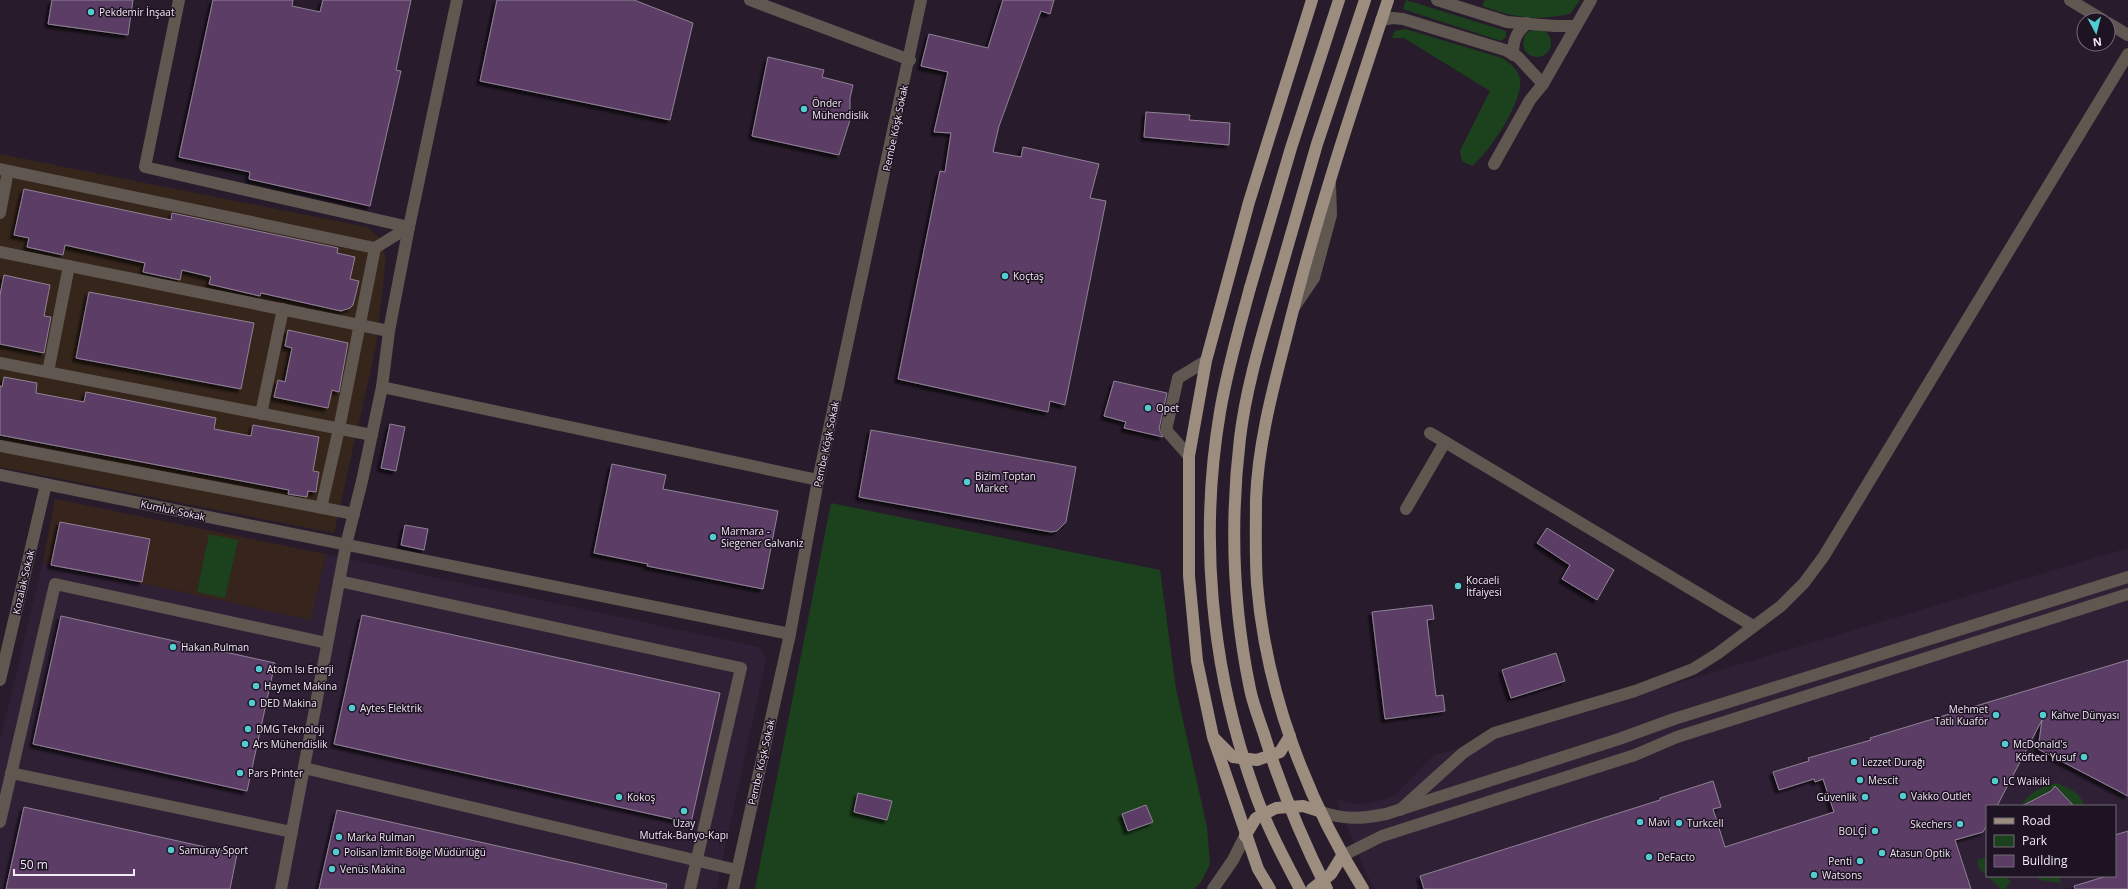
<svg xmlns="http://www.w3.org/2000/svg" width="2128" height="889" font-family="'Open Sans',sans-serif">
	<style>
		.built { fill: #302036; fill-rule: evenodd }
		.industrial { fill: #35251b }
		.education { fill: #36241d }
		.green { fill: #1c411d }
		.building { fill: #5b3d66; stroke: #908295; filter: url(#shadow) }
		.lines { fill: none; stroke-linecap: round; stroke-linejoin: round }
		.minor { stroke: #5f5750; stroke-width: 12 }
		.major { stroke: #9c8d7e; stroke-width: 12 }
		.major-bridge { stroke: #9c8d7e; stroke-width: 12 }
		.poi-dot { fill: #52ccd0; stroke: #1e1323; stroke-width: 1.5 }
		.labels { text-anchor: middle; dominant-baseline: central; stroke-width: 3; stroke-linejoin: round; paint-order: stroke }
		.poi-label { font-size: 10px; fill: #f1e9f4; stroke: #1e1323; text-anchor: start }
		.street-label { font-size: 10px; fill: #f1e9f4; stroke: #1e1323 }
	</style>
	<defs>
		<filter id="shadow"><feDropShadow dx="-3.5" dy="3.5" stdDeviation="1" flood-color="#0009"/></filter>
	</defs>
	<rect width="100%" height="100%" fill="#281c2c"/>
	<g class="built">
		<path d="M2128 548V889H1375L1367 875 1337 800 1365 805 1394 796 1433 756ZM1987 806H2115V876H1987Z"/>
		<path d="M326 554 759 647 766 659 716 889H0V741L43 562 311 620Z"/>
	</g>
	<path class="industrial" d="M0 154 367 227 380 238 386 257 376 347 334 533 0 467Z"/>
	<path class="education" d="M55 499 326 554 311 620 43 562Z"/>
	<g class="green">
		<path d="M1406 0 1506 31V37L1501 41 1403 9Z"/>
		<path d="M1485 0H1580L1570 14C1533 21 1517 18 1482 6Z"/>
		<circle cx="1537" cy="43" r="14"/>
		<path d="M1405 29 1502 58C1510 63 1518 69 1520 79 1524 100 1489 153 1472 166L1462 161 1460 151 1490 91 1404 38H1392L1395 31Z"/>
		<path d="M831 503 1160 570 1176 689 1207 827 1210 864 1201 882 1194 889H755Z"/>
		<path d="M209 534 238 540 225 598 197 592Z"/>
		<path d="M2057 783C2070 788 2080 793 2085 806H2021C2030 791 2041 787 2057 783Z"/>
		<path d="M1987 857V876L1979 868 1977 860Z"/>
		<path d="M1987 876H2005L2011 881 2005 889H2001Z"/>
		<path d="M2035 876H2059L2061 883 2040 880Z"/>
	</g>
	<g class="building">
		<path d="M52 0H133L128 35 48 24Z"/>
		<path d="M213 0H293L292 6 320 12 323 0H411L396 70 401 71 370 206 249 179 250 172 179 157Z"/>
		<path d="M497 0H634L693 23 670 120 480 81Z"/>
		<path d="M1003 0H1054L1050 14 1041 11 999 126 993 152 1021 157 1023 147 1099 164 1090 198 1106 201 1065 405 1050 401 1048 412 898 379 940 171 945 172 951 133 934 132 948 72 921 66 929 34 988 48Z"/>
		<path d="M768 57 824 70 822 77 853 85 850 98V120L839 155 752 136Z"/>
		<path d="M1146 112 1190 115 1189 120 1230 123 1229 145 1144 137Z"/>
		<path d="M24 189 171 220 172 213 338 248 337 253 355 257 350 279 359 281 353 305 350 308 341 311 261 293 260 296 209 284 211 277 182 270 180 280 143 272 145 263 65 245 63 255 27 247 29 238 14 235Z"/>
		<path d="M4 275 50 285 44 316 51 317 44 353 0 344V295Z"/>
		<path d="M89 292 254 323 241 389 76 358Z"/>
		<path d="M288 330 348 343 339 392 332 390 328 408 274 397 278 380 285 382 292 348 285 346Z"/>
		<path d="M4 377 37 383 36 393 84 402 86 392 216 418 214 429 251 436 253 425 319 437 313 471 319 472 316 492 308 491 307 497 288 494 289 490 0 435V386L2 387Z"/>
		<path d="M1114 381 1167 393 1159 429 1163 437 1124 428 1126 422 1104 416Z"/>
		<path d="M390 424 405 427 396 471 381 468Z"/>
		<path d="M871 430 1076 467 1066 522 1057 531 1051 532 859 497Z"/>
		<path d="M612 464 666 475 663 489 778 511 763 589 647 566 648 564 594 553Z"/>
		<path d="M60 522 150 539 142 582 51 565Z"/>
		<path d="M405 525 428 529 424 550 401 545Z"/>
		<path d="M1547 528 1614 570 1597 600 1562 579 1570 565 1537 543Z"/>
		<path d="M1432 605 1434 619 1427 620 1436 696 1443 695 1445 711 1385 719 1372 612Z"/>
		<path d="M362 615 720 693 691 823 334 744Z"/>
		<path d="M61 616 275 663 247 791 33 744Z"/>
		<path d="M1556 653 1565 681 1511 698 1502 670Z"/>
		<path d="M2128 660V796L2038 749 2042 720 1997 806H1987V825L1983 832 1955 840 1971 889H1424L1420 876 1660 800V798L1713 781 1721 807 1713 809 1725 847 1834 812 1823 779 1815 782 1814 779 1779 790 1773 772 1809 761 1808 758 1871 740 1870 738Z"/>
		<path d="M2055 786 2074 806H2022L2051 791Z"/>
		<path d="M858 793 892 801 887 820 854 812Z"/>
		<path d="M1146 805 1153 822 1128 831 1122 814Z"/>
		<path d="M24 807 237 854 230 889H6Z"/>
		<path d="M337 810 667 884 666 889H319Z"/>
		<path d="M2128 831V889H2075L2074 886 2107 876H2115V835Z"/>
	</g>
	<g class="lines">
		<g class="minor">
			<path d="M179 0 145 167 409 227"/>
			<path d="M750 0 910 60"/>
			<path d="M1437 0 1507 22 1555 26H1576"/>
			<path d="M2070 0 2103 20"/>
			<path d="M1381 20 1393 18 1403 19 1505 50 1518 57 1543 84"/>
			<path d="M2108 23 2128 35"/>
			<path d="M1513 55C1513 40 1516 33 1527 23"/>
			<path d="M1494 164 1530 100 1543 84 1591 0"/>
			<path d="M0 169 375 248 339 429 321 508"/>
			<path d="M0 213 8 171"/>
			<path d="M375 248 409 227"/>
			<path d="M0 252 389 331"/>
			<path d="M1295 306 1314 278 1331 215 1330 184"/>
			<path d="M0 363 372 435"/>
			<path d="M48 372 69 266"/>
			<path d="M382 387 818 480"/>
			<path d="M261 414 283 309"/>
			<path d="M1430 433 1753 626"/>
			<path d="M0 446 354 514"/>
			<path d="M1189 456 1166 430 1178 378 1206 361"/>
			<path d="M0 475 790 634"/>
			<path d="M1406 509 1445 442"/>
			<path d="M339 581 741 668 690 889"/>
			<path d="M0 680 46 484"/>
			<path d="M304 768 737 870"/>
			<path d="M11 773 292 832"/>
			<path d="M1400 810 1463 753 1494 733 1635 691 1693 669 1717 654 1781 606 1804 583 1824 556 2128 54"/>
			<path d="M1319 811C1343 820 1361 819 1386 814L1619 739 1674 719 2128 577"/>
			<path d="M0 822 55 584 327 643"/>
			<path d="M1342 856 1382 836 1635 755 1677 737 2128 594"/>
			<path d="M281 889 346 545 362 481 382 387 389 331 409 227 457 0"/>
			<path d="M733 889 790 634 818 480 921 0"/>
			<path d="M1213 889 1233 860 1245 836"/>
		</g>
		<g class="major">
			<path d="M1250 288 1291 148 1339 0"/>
			<path d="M1275 290 1317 144 1365 0"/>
			<path d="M1215 739 1233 757 1257 760 1280 752 1290 736"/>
			<path d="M1245 836 1256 818 1276 808 1303 806 1319 811"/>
			<path d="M1270 889 1258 869 1213 737 1197 661 1189 576V456L1206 361 1249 202 1312 0"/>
			<path d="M1312 889 1331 874 1342 856"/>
			<path d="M1363 889C1306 798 1266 692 1257 584 1255 556 1256 527 1256 500 1258 442 1274 385 1288 330 1316 218 1352 109 1388 0"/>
		</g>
		<g class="major-bridge">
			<path d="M1250 288C1239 329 1227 370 1220 412 1199 536 1211 666 1252 784 1264 821 1282 855 1300 889"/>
			<path d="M1275 290C1261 339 1246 388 1240 438 1230 522 1233 607 1250 689 1253 704 1259 719 1264 734 1281 789 1301 837 1327 889"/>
		</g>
	</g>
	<g class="poi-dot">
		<circle cx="91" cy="12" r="4"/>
		<circle cx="804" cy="109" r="4"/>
		<circle cx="1005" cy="276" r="4"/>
		<circle cx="1148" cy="408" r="4"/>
		<circle cx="967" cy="482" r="4"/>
		<circle cx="713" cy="537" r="4"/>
		<circle cx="1458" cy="586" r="4"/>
		<circle cx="173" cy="647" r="4"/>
		<circle cx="259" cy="669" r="4"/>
		<circle cx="256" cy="686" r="4"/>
		<circle cx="252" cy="703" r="4"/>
		<circle cx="352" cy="708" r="4"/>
		<circle cx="1996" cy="715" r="4"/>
		<circle cx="2043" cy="715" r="4"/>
		<circle cx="248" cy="729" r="4"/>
		<circle cx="245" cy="744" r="4"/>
		<circle cx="2005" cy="744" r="4"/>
		<circle cx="2084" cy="757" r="4"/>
		<circle cx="1854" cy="762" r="4"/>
		<circle cx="240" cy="773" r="4"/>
		<circle cx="1860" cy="780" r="4"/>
		<circle cx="1995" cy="781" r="4"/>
		<circle cx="1903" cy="796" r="4"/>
		<circle cx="619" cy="797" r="4"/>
		<circle cx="1865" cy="797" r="4"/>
		<circle cx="684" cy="811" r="4"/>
		<circle cx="1640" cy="822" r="4"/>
		<circle cx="1679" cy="823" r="4"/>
		<circle cx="1960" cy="824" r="4"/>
		<circle cx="1875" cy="831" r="4"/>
		<circle cx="339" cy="837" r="4"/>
		<circle cx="171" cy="850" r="4"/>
		<circle cx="336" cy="852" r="4"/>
		<circle cx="1882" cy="853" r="4"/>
		<circle cx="1649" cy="857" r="4"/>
		<circle cx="1860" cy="861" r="4"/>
		<circle cx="332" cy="869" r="4"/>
		<circle cx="1814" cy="875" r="4"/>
	</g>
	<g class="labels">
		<g class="poi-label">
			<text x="99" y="12">Pekdemir İnşaat</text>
			<text x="812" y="103">Önder<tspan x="812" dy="12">Mühendislik</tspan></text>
			<text x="1013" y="276">Koçtaş</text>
			<text x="1156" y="408">Opet</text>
			<text x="975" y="476">Bizim Toptan<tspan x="975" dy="12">Market</tspan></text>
			<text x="721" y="531">Marmara -<tspan x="721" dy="12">Siegener Galvaniz</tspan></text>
			<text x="1466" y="580">Kocaeli<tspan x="1466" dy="12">İtfaiyesi</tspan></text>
			<text x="181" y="647">Hakan Rulman</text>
			<text x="267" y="669">Atom Isı Enerji</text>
			<text x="264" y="686">Haymet Makina</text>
			<text x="260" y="703">DED Makina</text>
			<text x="360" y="708">Aytes Elektrik</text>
			<text x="1988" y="709" text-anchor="end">Mehmet<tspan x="1988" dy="12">Tatlı Kuaför</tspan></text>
			<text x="2051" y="715">Kahve Dünyası</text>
			<text x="256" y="729">DMG Teknoloji</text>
			<text x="253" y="744">Ars Mühendislik</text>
			<text x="2013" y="744">McDonald's</text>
			<text x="2076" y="757" text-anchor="end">Köfteci Yusuf</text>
			<text x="1862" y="762">Lezzet Durağı</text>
			<text x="248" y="773">Pars Printer</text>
			<text x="1868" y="780">Mescit</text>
			<text x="2003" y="781">LC Waikiki</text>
			<text x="1911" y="796">Vakko Outlet</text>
			<text x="627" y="797">Kokoş</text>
			<text x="1857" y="797" text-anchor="end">Güvenlik</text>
			<text x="1648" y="822">Mavi</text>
			<text x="684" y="823" text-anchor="middle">Uzay<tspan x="684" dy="12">Mutfak-Banyo-Kapı</tspan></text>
			<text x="1687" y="823">Turkcell</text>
			<text x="1952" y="824" text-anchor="end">Skechers</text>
			<text x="1867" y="831" text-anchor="end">BOLÇİ</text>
			<text x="347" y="837">Marka Rulman</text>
			<text x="179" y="850">Samuray Sport</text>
			<text x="344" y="852">Polisan İzmit Bölge Müdürlüğü</text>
			<text x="1890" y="853">Atasun Optik</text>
			<text x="1657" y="857">DeFacto</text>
			<text x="1852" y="861" text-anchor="end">Penti</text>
			<text x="340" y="869">Venüs Makina</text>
			<text x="1822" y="875">Watsons</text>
		</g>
		<g class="street-label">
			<text transform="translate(895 128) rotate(-78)">Pembe Köşk Sokak</text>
			<text transform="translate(826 444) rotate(-78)">Pembe Köşk Sokak</text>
			<text transform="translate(173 510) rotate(12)">Kumluk Sokak</text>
			<text transform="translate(23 582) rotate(-77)">Kozalak Sokak</text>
			<text transform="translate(761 762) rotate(-77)">Pembe Köşk Sokak</text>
		</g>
	</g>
	<rect x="1986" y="805" width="130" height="72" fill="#1e1323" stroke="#726977"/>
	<rect x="1994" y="818" width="20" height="6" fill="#9c8d7e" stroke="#726977"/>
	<text x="2022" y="825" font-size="12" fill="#f1e9f4">Road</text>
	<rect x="1994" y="835" width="20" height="12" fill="#1c411d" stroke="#726977"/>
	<text x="2022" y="845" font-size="12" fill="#f1e9f4">Park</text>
	<rect x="1994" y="855" width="20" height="12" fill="#5b3d66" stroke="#726977"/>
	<text x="2022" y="865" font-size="12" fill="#f1e9f4">Building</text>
	<g transform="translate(2096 32) rotate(173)"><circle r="19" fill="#1e1323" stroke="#726977"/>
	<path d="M0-3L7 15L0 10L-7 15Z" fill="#52ccd0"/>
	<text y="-6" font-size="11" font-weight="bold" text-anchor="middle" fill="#f1e9f4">N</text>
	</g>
	<path d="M14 869v6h120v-6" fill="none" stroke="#f1e9f4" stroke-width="2"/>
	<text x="20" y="869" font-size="12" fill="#f1e9f4" stroke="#1e1323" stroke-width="3" paint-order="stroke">50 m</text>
</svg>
